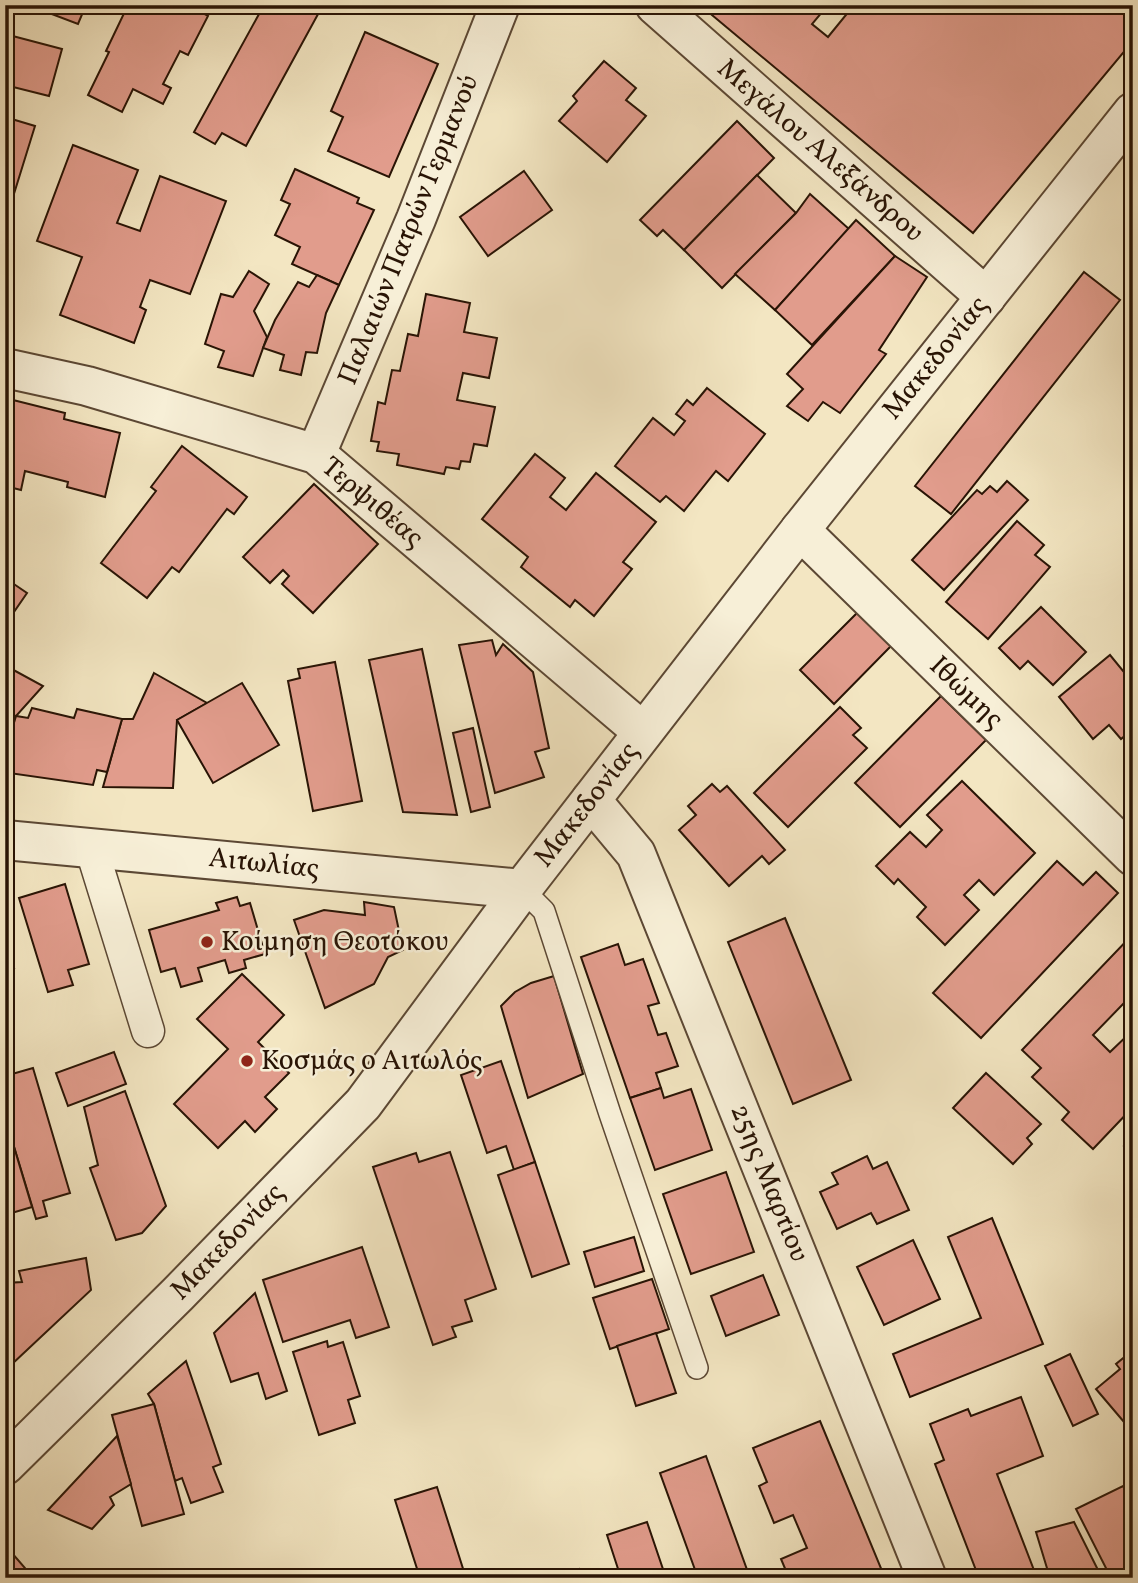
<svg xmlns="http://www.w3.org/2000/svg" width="1138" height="1583" font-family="Vollkorn,serif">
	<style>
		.building { fill: #e19c8c; stroke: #291405; stroke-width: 2 }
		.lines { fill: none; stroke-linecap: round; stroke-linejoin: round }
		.service-casing { stroke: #5c4834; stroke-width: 24 }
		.pedestrian-casing { stroke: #5c4834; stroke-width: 35 }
		.minor-casing { stroke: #5c4834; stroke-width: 42 }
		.tertiary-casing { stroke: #5c4834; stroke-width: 42 }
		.service { stroke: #f7efd7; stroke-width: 21 }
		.pedestrian { stroke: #f7efd7; stroke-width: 32 }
		.minor { stroke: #f7efd7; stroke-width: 38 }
		.tertiary { stroke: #f7efd7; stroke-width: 38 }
		.poi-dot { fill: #8f2418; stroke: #f7efd7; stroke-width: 2.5 }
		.labels { text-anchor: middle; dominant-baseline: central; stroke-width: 5; stroke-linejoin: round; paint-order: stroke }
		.street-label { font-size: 28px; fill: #291405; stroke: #f7efd7 }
		.poi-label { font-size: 28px; fill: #291405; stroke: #f7efd7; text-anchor: start }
	</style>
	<rect width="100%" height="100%" fill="#f3e6c2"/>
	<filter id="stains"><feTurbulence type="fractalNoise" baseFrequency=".00286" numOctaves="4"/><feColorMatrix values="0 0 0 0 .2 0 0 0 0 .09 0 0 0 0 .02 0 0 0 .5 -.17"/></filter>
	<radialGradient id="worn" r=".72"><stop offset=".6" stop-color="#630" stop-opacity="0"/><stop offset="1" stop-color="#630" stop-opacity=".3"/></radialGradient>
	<g class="building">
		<path d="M28 5H86L78 24Z"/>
		<path d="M128 5H202L199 11 208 16 188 55 180 51 163 84 171 88 163 104 133 89 122 112 88 95 109 52 106 51Z"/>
		<path d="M264 5H323L246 146 222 133 215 144 194 132Z"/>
		<path d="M700 5H828L812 24 828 37 854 5H1133V41L973 233Z"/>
		<path d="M365 32 438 64 389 177 328 151 343 117 331 111Z"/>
		<path d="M5 34 62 49 49 96 5 85Z"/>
		<path d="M604 61 636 88 626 100 646 116 607 162 559 121 577 101 573 96Z"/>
		<path d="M5 117 35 126 13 197 5 194Z"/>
		<path d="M737 121 774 158 684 250 663 230 657 236 640 220Z"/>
		<path d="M73 145 138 170 117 223 140 231 160 176 226 201 190 294 150 280 140 307 146 310 134 343 60 315 82 257 37 241Z"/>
		<path d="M295 169 359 198 357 203 374 210 339 285 292 264 300 247 275 235 290 204 281 200Z"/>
		<path d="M524 171 552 210 488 256 460 217Z"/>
		<path d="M757 175 796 213 722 288 684 250Z"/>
		<path d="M810 194 849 229 775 310 735 274 796 213Z"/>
		<path d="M856 220 895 256 812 345 775 310Z"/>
		<path d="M895 256 927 277 879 350 886 354 840 413 823 402 808 421 787 406 803 389 787 374Z"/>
		<path d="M249 271 269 284 254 311 267 337 253 376 218 367 224 351 205 344 221 294 233 297Z"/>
		<path d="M1084 272 1120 300 951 514 915 486Z"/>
		<path d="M317 275 339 285 326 313 317 353 306 352 301 375 280 370 284 355 263 348 275 320 298 282 309 287Z"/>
		<path d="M426 294 470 303 464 332 497 338 489 378 463 373 457 400 495 407 487 446 474 444 470 462 461 461 459 469 446 467 444 474 397 465 399 454 377 451 379 442 371 441 378 402 385 404 392 370 400 371 408 334 418 336Z"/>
		<path d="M707 388 765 434 728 481 716 471 684 511 666 496 660 502 615 466 653 418 674 435 685 421 676 414 687 400 693 405Z"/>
		<path d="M5 398 65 413 64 419 120 433 105 497 67 487 68 482 25 471 21 490 5 486Z"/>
		<path d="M182 446 247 497 234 514 227 509 179 572 172 567 147 598 101 563 156 491 151 487Z"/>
		<path d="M535 454 565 478 550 497 566 510 596 473 656 522 623 562 632 569 594 616 575 600 570 607 521 567 528 557 482 519Z"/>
		<path d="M1007 481 1028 500 944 590 912 560 977 490 982 494 990 486 997 492Z"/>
		<path d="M314 484 378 544 313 613 282 584 289 576 283 570 270 583 243 557Z"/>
		<path d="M1017 521 1044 545 1035 555 1050 567 988 639 946 602Z"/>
		<path d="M5 578 27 593 5 625Z"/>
		<path d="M1041 607 1086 652 1053 685 1028 661 1020 669 999 648Z"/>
		<path d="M857 613 891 646 834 704 800 670Z"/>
		<path d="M492 640 496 655 503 644 533 672 549 748 535 752 544 777 495 793 459 645Z"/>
		<path d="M422 649 457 815 403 812 369 660Z"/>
		<path d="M1110 655 1133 683V729L1121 739 1109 725 1093 739 1059 697Z"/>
		<path d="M335 662 362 801 313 811 288 681 300 678 298 669Z"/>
		<path d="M8 667 43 686 16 716 5 746V671Z"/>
		<path d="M154 673 207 703 177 720 173 788 103 787 122 719H133Z"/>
		<path d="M242 683 279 745 213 783 177 720Z"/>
		<path d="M941 696 986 740 900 827 855 783Z"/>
		<path d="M840 707 861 728 853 735 867 748 788 827 754 793Z"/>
		<path d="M32 708 74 718 77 709 122 719 107 772 97 770 93 785 9 773 12 764 5 763V753L16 716 28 718Z"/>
		<path d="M473 728 490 807 471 812 453 733Z"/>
		<path d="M962 781 1035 853 994 895 979 880 964 895 979 910 945 945 917 917 926 907 898 879 894 884 876 866 910 832 926 847 942 830 927 815Z"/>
		<path d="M712 784 720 792 727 786 785 850 769 864 762 856 729 886 679 830 696 815 688 806Z"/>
		<path d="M1057 861 1083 885 1096 872 1118 893 981 1038 933 993Z"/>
		<path d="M65 884 89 964 68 970 73 985 48 992 19 898Z"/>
		<path d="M237 897 240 906 250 903 265 954 244 960 246 968 229 973 225 960 198 968 202 981 181 987 175 968 161 972 149 930 219 910 216 903Z"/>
		<path d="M364 902 394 907 403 950 388 957 374 984 325 1008 294 920 324 910 365 915Z"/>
		<path d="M785 918 851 1080 793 1104 728 942Z"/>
		<path d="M1133 934V1010L1125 1002 1093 1035 1110 1052 1133 1030V1107L1093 1149 1062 1120 1069 1112 1032 1077 1041 1068 1022 1050Z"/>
		<path d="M5 941 14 968 5 970Z"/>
		<path d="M618 944 625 965 643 959 659 1003 648 1006 658 1035 666 1033 678 1066 656 1073 661 1088 630 1098 581 957Z"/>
		<path d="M242 974 284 1015 258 1042 289 1073 265 1097 277 1109 255 1132 245 1121 218 1148 174 1104 228 1049 197 1019Z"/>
		<path d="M554 976 583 1074 528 1098 501 1006 515 992 531 983Z"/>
		<path d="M114 1052 126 1084 68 1106 56 1073Z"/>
		<path d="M501 1061 535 1162 514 1170 506 1146 487 1153 461 1075Z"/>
		<path d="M33 1068 70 1193 43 1201 47 1216 36 1219 5 1117V1076Z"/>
		<path d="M986 1073 1041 1124 1027 1138 1032 1144 1013 1164 953 1108Z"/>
		<path d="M661 1088 664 1098 691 1089 712 1150 655 1170 630 1098Z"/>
		<path d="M125 1091 166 1206 142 1233 116 1240 90 1168 98 1165 84 1107Z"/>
		<path d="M5 1117 32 1207 5 1215Z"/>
		<path d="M1133 1137V1155L1124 1146Z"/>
		<path d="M450 1152 496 1289 465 1300 472 1321 452 1327 456 1337 433 1345 373 1167 416 1153 419 1162Z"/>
		<path d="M867 1156 873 1169 887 1162 909 1210 877 1224 871 1213 837 1229 820 1192 838 1184 832 1173Z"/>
		<path d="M535 1162 569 1264 532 1277 498 1175Z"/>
		<path d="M726 1172 754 1252 691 1274 663 1194Z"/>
		<path d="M992 1218 1043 1344 910 1397 893 1354 981 1318 948 1237Z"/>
		<path d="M634 1237 644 1271 595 1287 584 1252Z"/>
		<path d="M913 1240 940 1299 884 1325 857 1267Z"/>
		<path d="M362 1247 389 1327 356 1338 350 1320 283 1342 263 1280Z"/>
		<path d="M86 1258 91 1290 11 1365 5 1358V1283L22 1282 19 1271Z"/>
		<path d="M763 1275 779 1315 726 1336 711 1296Z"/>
		<path d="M652 1279 669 1329 610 1349 593 1298Z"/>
		<path d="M255 1293 287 1391 266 1399 258 1373 231 1382 214 1333Z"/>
		<path d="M656 1333 676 1393 636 1406 617 1346Z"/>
		<path d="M327 1341 328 1347 343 1342 360 1396 348 1400 355 1423 319 1435 293 1352Z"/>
		<path d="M1133 1350V1414L1124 1422 1096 1389 1120 1369 1116 1364Z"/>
		<path d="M1070 1354 1098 1414 1073 1426 1045 1366Z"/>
		<path d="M186 1361 221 1464 213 1467 223 1492 191 1503 182 1478 175 1481 154 1404 148 1394Z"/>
		<path d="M1021 1397 1043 1456 997 1474 1037 1578H979L935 1464 944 1460 930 1424 968 1409 971 1416Z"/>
		<path d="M154 1404 184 1514 142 1526 112 1415Z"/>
		<path d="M820 1421 885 1578H789L781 1559 807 1548 793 1515 774 1523 759 1486 767 1482 753 1448Z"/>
		<path d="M117 1436 131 1484 110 1497 114 1505 92 1529 48 1510Z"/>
		<path d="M706 1456 750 1578H698L660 1473Z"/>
		<path d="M1123 1486 1133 1505V1578H1111L1076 1509Z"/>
		<path d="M437 1487 466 1578H420L395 1500Z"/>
		<path d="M647 1522 666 1578H621L607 1535Z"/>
		<path d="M1074 1522 1102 1578H1050L1036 1532Z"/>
		<path d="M5 1545 25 1568 31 1578H5Z"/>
		<path d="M579 1569 581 1578H544Z"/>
		<path d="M418 1572 420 1578H401Z"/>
	</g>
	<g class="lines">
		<g class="service-casing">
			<path id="service" d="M522 889 544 911 610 1114 697 1368"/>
		</g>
		<g class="pedestrian-casing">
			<path id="pedestrian" d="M91 847 148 1031"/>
		</g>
		<g class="minor-casing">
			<g id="minor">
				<path d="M655 5 986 297"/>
				<path d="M5 368 87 386 316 454 643 732"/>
				<path d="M316 454 416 219 500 5"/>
				<path d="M800 530 1133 856"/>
				<path d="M591 800 636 854 927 1578"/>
				<path d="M5 840 522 889"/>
			</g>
		</g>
		<g class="tertiary-casing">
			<path id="tertiary" d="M5 1465 178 1294 363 1104 522 889 800 530 1133 112"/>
		</g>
		<use href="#service" class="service"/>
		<use href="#pedestrian" class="pedestrian"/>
		<use href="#minor" class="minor"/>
		<use href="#tertiary" class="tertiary"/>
	</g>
	<g class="poi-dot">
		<circle cx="207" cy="942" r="7"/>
		<circle cx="247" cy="1061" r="7"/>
	</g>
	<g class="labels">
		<g class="street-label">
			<text transform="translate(820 151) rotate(41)">Μεγάλου Αλεξάνδρου</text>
			<text transform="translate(409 230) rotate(-68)">Παλαιών Πατρών Γερμανού</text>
			<text transform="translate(936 358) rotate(-51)">Μακεδονίας</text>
			<text transform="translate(372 503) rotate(40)">Τερψιθέας</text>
			<text transform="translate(966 693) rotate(44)">Ιθώμης</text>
			<text transform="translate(587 805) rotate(-52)">Μακεδονίας</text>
			<text transform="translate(264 864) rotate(6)">Αιτωλίας</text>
			<text transform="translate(769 1183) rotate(68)">25ης Μαρτίου</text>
			<text transform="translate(228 1242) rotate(-46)">Μακεδονίας</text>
		</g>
		<g class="poi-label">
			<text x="221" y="942">Κοίμηση Θεοτόκου</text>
			<text x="261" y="1061">Κοσμάς ο Αιτωλός</text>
		</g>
	</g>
	<rect width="1138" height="1583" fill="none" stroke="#f3e6c2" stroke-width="28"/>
	<rect x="7" y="7" width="1124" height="1569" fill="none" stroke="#291405" stroke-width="3.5"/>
	<rect x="14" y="14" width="1110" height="1555" fill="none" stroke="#291405" stroke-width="2"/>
	<rect width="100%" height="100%" filter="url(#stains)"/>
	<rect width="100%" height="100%" fill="url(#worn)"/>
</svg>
